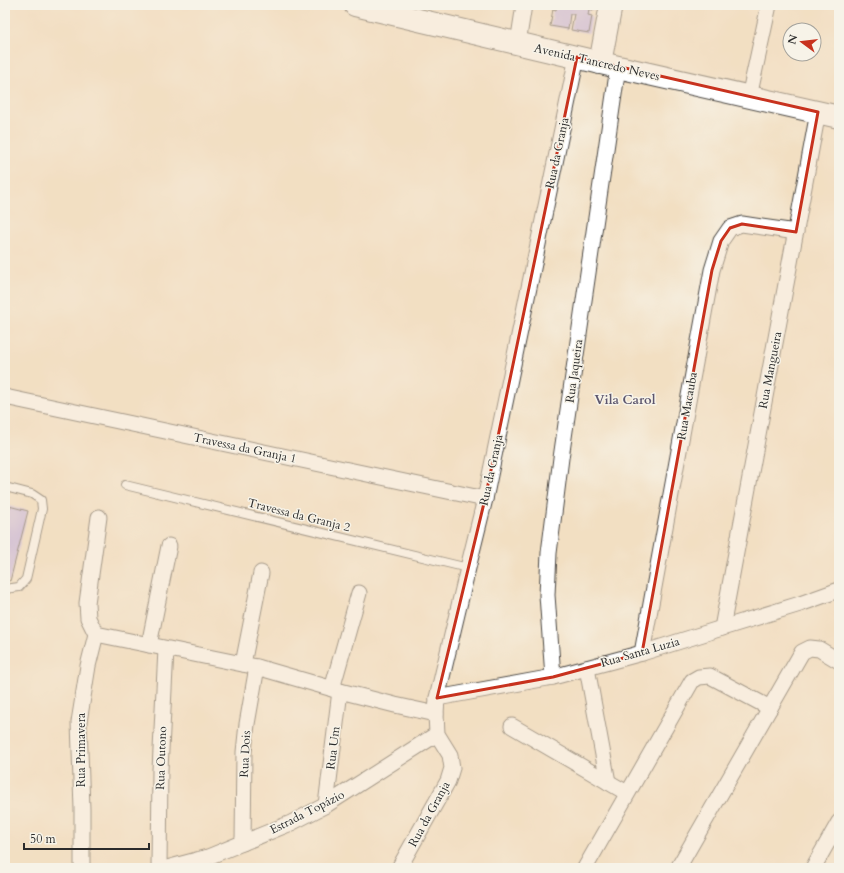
<svg xmlns="http://www.w3.org/2000/svg" width="844" height="873" font-family="Cardo,serif">
	<style>
		.building { fill: #b7a7e9 }
		.lines { fill: none; stroke-linecap: round; stroke-linejoin: round }
		.lane-casing { stroke: #494642; stroke-width: 10 }
		.street-casing { stroke: #494642; stroke-width: 17 }
		.secondary-casing { stroke: #494642; stroke-width: 24 }
		.primary-casing { stroke: #494642; stroke-width: 24 }
		.lane { stroke: #fff; stroke-width: 8 }
		.street { stroke: #fff; stroke-width: 15 }
		.secondary { stroke: #fff; stroke-width: 22 }
		.primary { stroke: #fff; stroke-width: 22 }
		.marked { fill: none; stroke: #c8321e; stroke-width: 3; stroke-linejoin: round }
		.labels { text-anchor: middle; dominant-baseline: central; stroke-width: 3; stroke-linejoin: round; paint-order: stroke }
		.street-label { font-size: 12px; fill: #2b2b2b; stroke: #f7f3e8 }
		.neighbourhood-label { font-size: 13px; font-weight: bold; fill: #5c566e; stroke: #f7f3e8 }
	</style>
	<rect width="100%" height="100%" fill="#f7f3e8"/>
	<filter id="ink" filterUnits="userSpaceOnUse"><feTurbulence type="fractalNoise" baseFrequency=".025" numOctaves="2"/><feDisplacementMap in="SourceGraphic" scale="8" xChannelSelector="R" yChannelSelector="G"/><feConvolveMatrix kernelMatrix="1 2 1 2 8 2 1 2 1" color-interpolation-filters="sRGB"/></filter>
	<filter id="wash" filterUnits="userSpaceOnUse"><feTurbulence type="fractalNoise" baseFrequency=".012" numOctaves="4" result="noise"/><feDisplacementMap in="SourceGraphic" scale="16" xChannelSelector="R" yChannelSelector="G"/><feGaussianBlur stdDeviation="0.9" result="paint"/><feColorMatrix in="noise" values="0 0 0 0 0 0 0 0 0 0 0 0 0 0 0 0 0 1.4 0 .05"/><feComposite in="paint" operator="in"/></filter>
	<g filter="url(#wash)">
		<rect width="100%" height="100%" fill="#f2dfc2"/>
		<g id="blocks">
			<g class="building">
				<path d="M557 5H594L593 10 589 9 588 15 592 16 589 33 571 30 574 14H570L568 29 550 26 553 9 556 10Z"/>
				<path d="M5 505 28 511 10 581 5 579Z"/>
			</g>
		</g>
	</g>
	<g filter="url(#ink)">
		<use href="#blocks" fill-opacity="0" stroke="#494642" stroke-width="1"/>
		<g class="lines">
			<g class="lane-casing">
				<g id="lane">
					<path d="M125 485 468 568"/>
					<path d="M5 487 32 494 41 500 42 509 26 579 19 587 5 589"/>
				</g>
			</g>
			<g class="street-casing">
				<g id="street">
					<path d="M518 43 524 5"/>
					<path d="M749 97 769 5"/>
					<path d="M5 397 485 499"/>
					<path d="M722 628 818 112"/>
					<path d="M96 634 257 667 340 691 395 705 436 714"/>
					<path d="M96 634 88 618 87 603 99 517"/>
					<path d="M149 645 169 546"/>
					<path d="M642 653 712 270 721 241 730 228 742 224 796 232"/>
					<path d="M243 664 261 573"/>
					<path d="M587 668 608 782"/>
					<path d="M553 677 547 595 549 553 561 458 618 67"/>
					<path d="M332 689 359 593"/>
					<path d="M437 698 553 677 642 653 722 628 800 604 839 590"/>
					<path d="M512 726 627 793"/>
					<path d="M326 805 340 691"/>
					<path d="M243 843 244 752 247 724 257 667"/>
					<path d="M82 868V809L79 722 88 666 96 634"/>
					<path d="M159 868 160 770 166 649"/>
					<path d="M167 868 208 857 291 823 326 805 437 734"/>
					<path d="M399 868 448 781 452 768 450 755 437 734 436 714 437 698 468 568 485 499 577 57"/>
					<path d="M585 868 692 681 699 677 710 676 770 708"/>
					<path d="M678 868 802 652 810 648 819 649 839 661"/>
					<path d="M813 868 839 822"/>
				</g>
			</g>
			<g class="secondary-casing">
				<path id="secondary" d="M600 63 611 5"/>
			</g>
			<g class="primary-casing">
				<path id="primary" d="M355 5 618 67 839 117"/>
			</g>
			<use href="#lane" class="lane"/>
			<use href="#street" class="street"/>
			<use href="#secondary" class="secondary"/>
			<use href="#primary" class="primary"/>
		</g>
	</g>
	<path d="M0 0H844V873H0ZM577 57 818 112 796 232 742 224 730 228 721 241 712 270 642 653 553 677 437 698 485 499Z" fill="#f2dfc2" fill-opacity=".55" fill-rule="evenodd"/>
	<path class="marked" d="M577 57 818 112 796 232 742 224 730 228 721 241 712 270 642 653 553 677 437 698 485 499Z"/>
	<g class="labels">
		<g class="street-label">
			<text transform="translate(597 62) rotate(13)">Avenida Tancredo Neves</text>
			<text transform="translate(557 153) rotate(-78)">Rua da Granja</text>
			<text transform="translate(770 370) rotate(-79)">Rua Mangueira</text>
			<text transform="translate(574 371) rotate(-82)">Rua Jaqueira</text>
			<text transform="translate(687 406) rotate(-80)">Rua Macauba</text>
			<text transform="translate(245 448) rotate(12)">Travessa da Granja 1</text>
			<text transform="translate(491 470) rotate(-78)">Rua da Granja</text>
			<text transform="translate(299 515) rotate(14)">Travessa da Granja 2</text>
			<text transform="translate(640 652) rotate(-16)">Rua Santa Luzia</text>
			<text transform="translate(333 748) rotate(-83)">Rua Um</text>
			<text transform="translate(81 750) rotate(-90)">Rua Primavera</text>
			<text transform="translate(245 754) rotate(-87)">Rua Dois</text>
			<text transform="translate(161 758) rotate(-88)">Rua Outono</text>
			<text transform="translate(307 812) rotate(-27)">Estrada Topázio</text>
			<text transform="translate(429 814) rotate(-61)">Rua da Granja</text>
		</g>
		<g class="neighbourhood-label">
			<text x="625" y="400">Vila Carol</text>
		</g>
	</g>
	<rect width="844" height="873" fill="none" stroke="#f7f3e8" stroke-width="20"/>
	<g transform="translate(802 42) rotate(285)"><circle r="19" fill="#f7f3e8" stroke="#a5a39c"/>
	<path d="M0-3L7 15L0 10L-7 15Z" fill="#c8321e"/>
	<text y="-6" font-size="11" font-weight="bold" text-anchor="middle" fill="#2b2b2b">N</text>
	</g>
	<path d="M24 843v6h125v-6" fill="none" stroke="#2b2b2b" stroke-width="2"/>
	<text x="30" y="843" font-size="12" fill="#2b2b2b" stroke="#f7f3e8" stroke-width="3" paint-order="stroke">50 m</text>
</svg>
